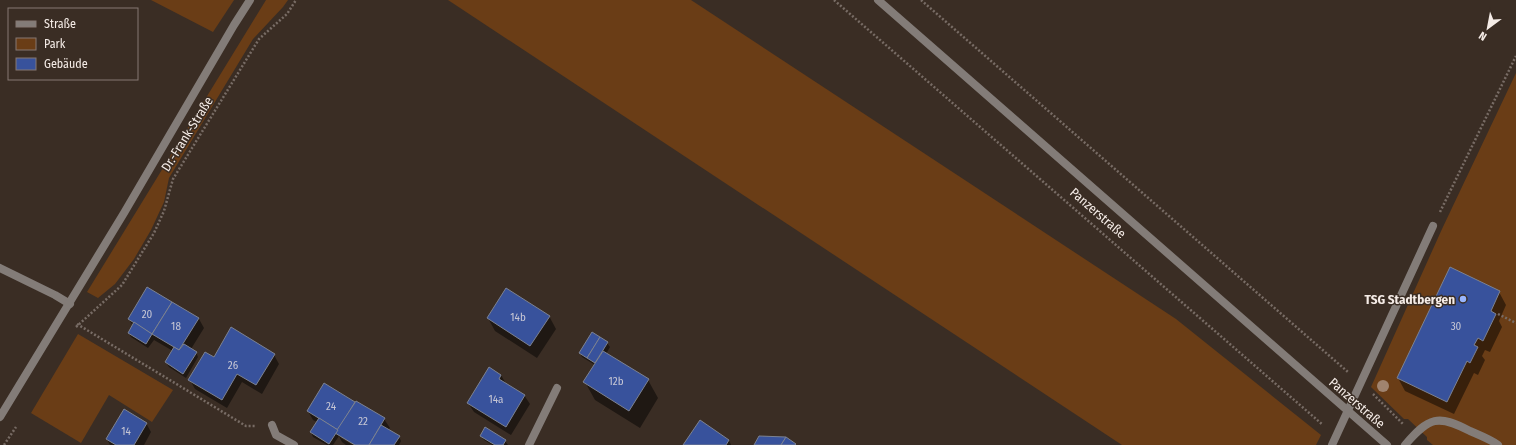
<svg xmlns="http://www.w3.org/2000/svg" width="1516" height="445" font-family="'Fira Sans Condensed',sans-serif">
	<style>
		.green { fill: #6a3d16 }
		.shadow { fill: #0007 }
		.building { fill: #38529c; stroke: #7c8291 }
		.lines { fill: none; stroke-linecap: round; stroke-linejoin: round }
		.path { stroke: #786c65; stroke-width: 2.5; stroke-dasharray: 2 2; stroke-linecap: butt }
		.service { stroke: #837c78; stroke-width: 8 }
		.minor { stroke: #837c78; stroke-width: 8 }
		.tertiary { stroke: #837c78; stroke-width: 8 }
		.tree { fill: #a0846f }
		.poi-dot { fill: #98b5fd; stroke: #3a2d24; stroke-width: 1.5 }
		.labels { text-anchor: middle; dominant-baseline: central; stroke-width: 3; stroke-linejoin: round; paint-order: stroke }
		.number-label { font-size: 11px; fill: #c6c6d4 }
		.street-label { font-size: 13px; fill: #f5ece7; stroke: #3a2d24 }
		.poi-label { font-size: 13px; font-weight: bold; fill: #f5ece7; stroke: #3a2d24; text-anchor: end }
	</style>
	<rect width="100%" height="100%" fill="#3a2d24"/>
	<g class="green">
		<path d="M151 0H234L213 32Z"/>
		<path d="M266 0H288L283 7 253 39 169 178 164 202 151 230 134 259 115 284 98 298 87 292Z"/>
		<path d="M448 0H691L1176 319 1321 435 1316 445H1122Z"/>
		<path d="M1516 73V445H1433L1427 440V437L1408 419H1404L1371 387 1442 229Z"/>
		<path d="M78 334 173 390 152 422 109 395 81 443 31 413Z"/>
	</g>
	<g class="shadow">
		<path d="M147 288 199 319 204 328 191 349 196 352 198 357 186 378 169 367 166 362 173 351 154 340 148 348 131 337 129 333 133 326 129 319Z"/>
		<path d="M1499 292 1506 305 1499 321 1502 327 1490 352 1485 350 1482 356 1485 360 1478 375 1474 373 1454 414 1405 391 1398 378Z"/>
		<path d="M549 316 556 329 537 358 495 331 488 318Z"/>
		<path d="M607 343 610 347 606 354 648 380 658 398 640 428 595 400 585 382 595 365 582 357 580 353Z"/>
		<path d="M274 355 279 364 262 394 242 382 227 408 195 389 190 380 214 358Z"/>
		<path d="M501 375 506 384 524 395 530 404 511 435 474 412 468 403Z"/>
		<path d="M325 384 384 419 390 428 388 430 399 437 401 441 399 445H357L341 435V438L353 445H346L342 442 339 436 333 445H327L313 437 311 432 317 422 313 420 308 411Z"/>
		<path d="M146 423 151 432 144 445H110L107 439Z"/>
		<path d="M481 436 505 441 508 445H492L484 440Z"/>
		<path d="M729 440 731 445H684Z"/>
	</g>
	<g class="building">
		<path d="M1450 267 1500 291 1491 311 1496 314 1483 341 1478 338 1474 345 1478 347 1470 363 1467 361 1447 402 1397 378Z"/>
		<path d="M147 287 172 302 152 334 128 319Z"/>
		<path d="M506 288 550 316 530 346 487 318Z"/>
		<path d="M172 302 199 318 179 350 152 334Z"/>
		<path d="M134 322 152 334 146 344 128 333Z"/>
		<path d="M231 327 275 354 256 385 237 374 222 400 188 380 205 352 214 357Z"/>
		<path d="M592 332 600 337 587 358 579 353Z"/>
		<path d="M600 337 608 342 595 363 587 358Z"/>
		<path d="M184 344 197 352 183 374 165 362 174 347 179 350Z"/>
		<path d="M603 351 649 379 629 411 583 382Z"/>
		<path d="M489 367 501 375 499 379 525 395 506 427 467 403Z"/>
		<path d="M324 383 355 402 338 430 307 411Z"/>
		<path d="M356 401 385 418 369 445H355L335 433Z"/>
		<path d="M124 409 147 423 134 445H116L106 439Z"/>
		<path d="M319 418 338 430 329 444 310 432Z"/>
		<path d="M700 420 729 440 726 445H683Z"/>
		<path d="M381 425 400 436 394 445H369Z"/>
		<path d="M485 427 506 440 503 445H495L480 436Z"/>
		<path d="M759 436 786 437 781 445H754Z"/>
		<path d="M786 437 796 444 795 445H781Z"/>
	</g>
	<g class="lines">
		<g class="path">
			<path d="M834 0 1323 425"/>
			<path d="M921 0 1348 372"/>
			<path d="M1440 212 1516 56"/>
			<path d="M1498 314 1516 323"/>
			<path d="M77 324 246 426H255"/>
			<path d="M76 327 122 285 154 233 164 211 173 179 259 39 287 14 296 0"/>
			<path d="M1373 394 1403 424"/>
			<path d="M4 445 16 427"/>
		</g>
		<g class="service">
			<path d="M0 268 55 295 70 304"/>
			<path d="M1405 445C1429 417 1438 414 1470 431 1479 435 1490 439 1498 445"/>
		</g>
		<g class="minor">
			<path d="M0 417 124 213 234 25 250 0"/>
			<path d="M272 425 276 435 294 445"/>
			<path d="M529 445 557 388"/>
			<path d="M1332 445 1433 226"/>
		</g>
		<path class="tertiary" d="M878 0 1387 445"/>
	</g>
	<circle class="tree" cx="1383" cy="386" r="6"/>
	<circle class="poi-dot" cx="1463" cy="299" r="4"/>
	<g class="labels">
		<g class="number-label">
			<text x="147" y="314">20</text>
			<text x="518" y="317">14b</text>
			<text x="176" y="326">18</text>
			<text x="1456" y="326">30</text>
			<text x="233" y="365">26</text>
			<text x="616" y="381">12b</text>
			<text x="496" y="399">14a</text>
			<text x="331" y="406">24</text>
			<text x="363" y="421">22</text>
			<text x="126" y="431">14</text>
		</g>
		<g class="street-label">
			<text transform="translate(187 134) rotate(-58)">Dr.-Frank-Straße</text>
			<text transform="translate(1098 213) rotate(41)">Panzerstraße</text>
			<text transform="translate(1357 403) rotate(41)">Panzerstraße</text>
		</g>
		<g class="poi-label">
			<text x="1455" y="299">TSG Stadtbergen</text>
		</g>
	</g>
	<rect x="8" y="8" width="130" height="72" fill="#3a2d24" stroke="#857972"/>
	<rect x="16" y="21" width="20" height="6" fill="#837c78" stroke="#857972"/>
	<text x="44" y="28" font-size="12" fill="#f5ece7">Straße</text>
	<rect x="16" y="38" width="20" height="12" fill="#6a3d16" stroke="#857972"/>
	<text x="44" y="48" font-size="12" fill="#f5ece7">Park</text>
	<rect x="16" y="58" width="20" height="12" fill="#38529c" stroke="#857972"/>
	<text x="44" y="68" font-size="12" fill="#f5ece7">Gebäude</text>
	<g transform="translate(1488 28) rotate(212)" stroke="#3a2d24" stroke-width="3" paint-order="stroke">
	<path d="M0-3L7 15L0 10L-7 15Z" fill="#f5ece7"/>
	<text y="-6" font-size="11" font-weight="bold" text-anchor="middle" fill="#f5ece7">N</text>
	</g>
</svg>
